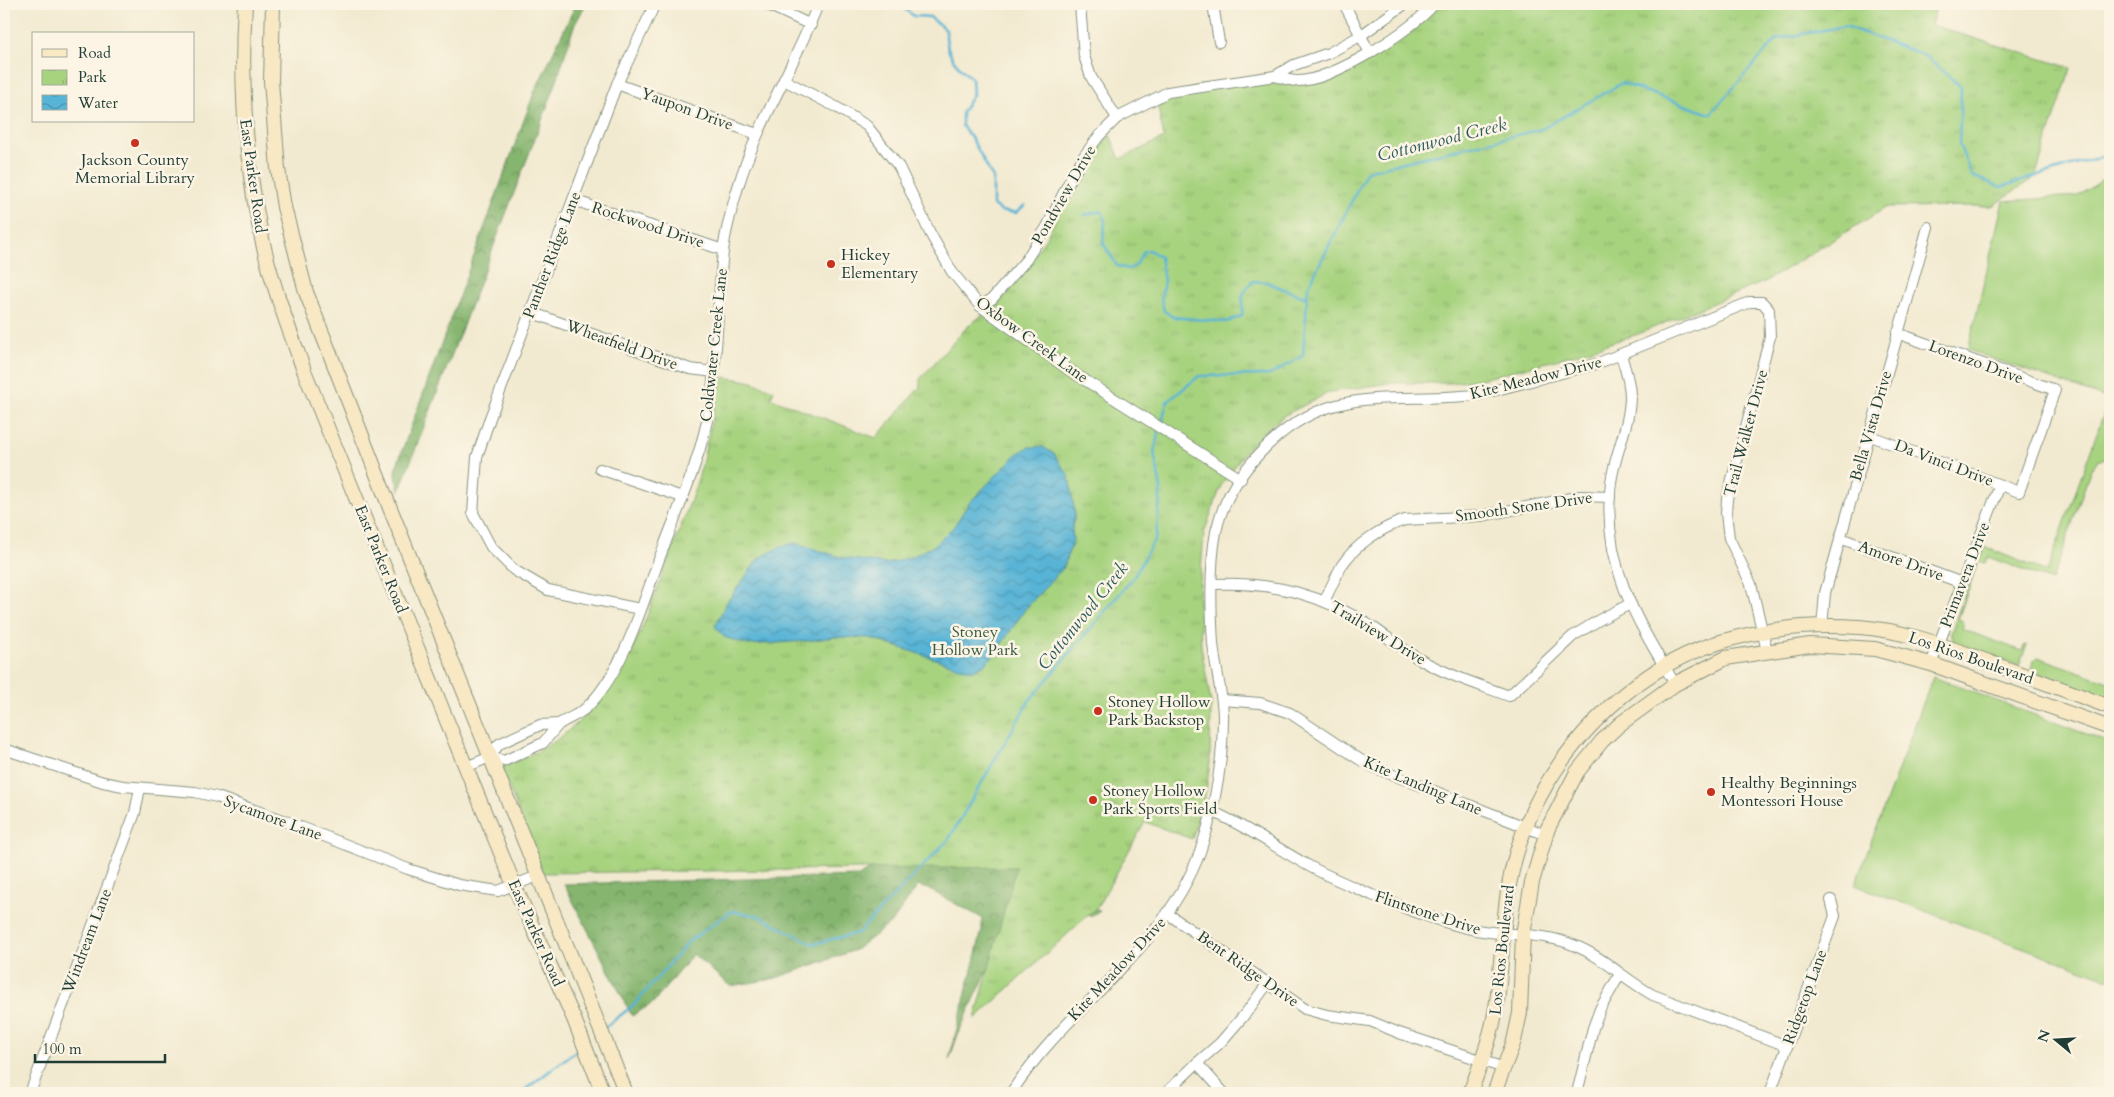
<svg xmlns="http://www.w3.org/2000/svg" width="2114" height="1097" font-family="Cardo,serif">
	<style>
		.grass { fill: #a7d37f; stroke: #63885a }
		.forest { fill: url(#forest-crowns); stroke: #527951 }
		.park { fill: url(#park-tufts); stroke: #63885a }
		.water { fill: url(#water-waves); stroke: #3c7885 }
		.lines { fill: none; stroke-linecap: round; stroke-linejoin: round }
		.stream { stroke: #58b4d6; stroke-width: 2.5 }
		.street-casing { stroke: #889482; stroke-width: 12 }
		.secondary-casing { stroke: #889482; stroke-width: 16 }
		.street { stroke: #fff; stroke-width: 10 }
		.secondary { stroke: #f8e8c3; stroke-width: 14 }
		.poi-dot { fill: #c8321e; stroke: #fcf5e5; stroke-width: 2 }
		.labels { text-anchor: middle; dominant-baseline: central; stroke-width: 5; stroke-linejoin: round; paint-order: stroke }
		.street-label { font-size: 16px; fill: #1f3d34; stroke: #fcf5e5 }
		.poi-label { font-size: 16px; fill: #1f3d34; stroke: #fcf5e5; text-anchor: start }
		.park-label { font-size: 16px; fill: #3a5b43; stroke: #fcf5e5 }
		.water-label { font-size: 18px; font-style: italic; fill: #2d5b5c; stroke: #fcf5e5 }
	</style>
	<defs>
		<pattern id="forest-crowns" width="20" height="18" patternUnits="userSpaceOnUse" patternTransform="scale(1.25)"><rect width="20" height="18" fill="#85b56e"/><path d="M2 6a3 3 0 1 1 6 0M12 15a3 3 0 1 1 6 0" fill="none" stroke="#6c945b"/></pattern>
		<pattern id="park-tufts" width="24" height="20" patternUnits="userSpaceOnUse" patternTransform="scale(1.25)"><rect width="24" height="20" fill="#a7d37f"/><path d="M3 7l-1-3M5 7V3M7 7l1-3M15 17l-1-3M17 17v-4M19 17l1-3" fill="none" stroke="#8fb66e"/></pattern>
		<pattern id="water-waves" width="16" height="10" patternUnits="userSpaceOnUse" patternTransform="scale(1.25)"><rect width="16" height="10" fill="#58b4d6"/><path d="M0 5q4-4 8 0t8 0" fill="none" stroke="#4894ae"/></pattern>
	</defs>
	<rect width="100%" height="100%" fill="#fcf5e5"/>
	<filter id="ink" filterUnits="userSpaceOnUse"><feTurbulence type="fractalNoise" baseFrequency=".02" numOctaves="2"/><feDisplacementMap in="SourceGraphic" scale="10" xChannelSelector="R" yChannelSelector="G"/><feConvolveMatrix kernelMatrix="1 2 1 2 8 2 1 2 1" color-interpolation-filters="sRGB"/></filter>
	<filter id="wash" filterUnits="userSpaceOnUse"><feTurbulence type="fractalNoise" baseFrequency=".0096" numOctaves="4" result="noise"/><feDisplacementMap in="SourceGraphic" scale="20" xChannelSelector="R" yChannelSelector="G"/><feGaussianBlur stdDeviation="1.12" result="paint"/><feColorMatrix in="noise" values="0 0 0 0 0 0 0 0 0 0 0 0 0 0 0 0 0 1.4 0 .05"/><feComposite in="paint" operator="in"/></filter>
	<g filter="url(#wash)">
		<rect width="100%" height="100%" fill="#f2ead0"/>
		<g class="grass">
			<path d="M2110 174V459L2098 460 2091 469 2052 581 1988 557 1985 563 1978 562 1958 619 1964 622 1962 629 2022 651 2024 646 2027 645 2019 666 1954 642 1951 633 1982 546 2047 572 2109 399 1968 350 2003 201 2078 196Z"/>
			<path d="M2038 657 2108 682 2110 684 2109 696 2106 698 2031 670 2033 660Z"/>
			<path d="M1933 677 2110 743V980L1855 885Z"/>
		</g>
		<g class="forest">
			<path d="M576 4H586L574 26 554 89 399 492 395 470 534 93Z"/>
			<path d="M885 858H998L1100 911 1090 916 1040 898 1006 931 958 1034 949 1060 982 930V918L928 889 918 886 892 922 855 950 773 979 730 986 693 954 653 1003 632 1016 564 884 860 876Z"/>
		</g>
		<path class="park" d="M1448 4H1937L1931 25 2071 68 2035 177 1992 206 1887 207 1766 281 1638 334 1563 358 1481 379 1451 383H1391L1330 392 1285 415 1265 431 1244 453 1221 486 1204 533 1199 596 1201 646 1211 703 1210 763 1206 791 1192 839 1145 822 1098 906 975 1019 1016 867 543 873 501 768C517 761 534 754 549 745 620 697 638 641 666 565 678 532 693 499 702 465 705 451 719 383 724 377L749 381 774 390 771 398 876 438 920 387V379L966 328 997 303 1026 268 1047 236 1085 165 1110 135 1120 159 1164 138 1157 102C1174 95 1193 86 1211 84 1250 80 1288 89 1325 79 1347 73 1369 61 1387 48 1408 32 1423 14 1448 4Z"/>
		<path class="water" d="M1029 447H1043L1054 454 1069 476 1075 514 1072 528 1073 541 1063 568 1026 608 995 654 985 664 972 671 870 638 835 637 807 641 748 645 724 637 715 626 727 602 759 558 782 546 795 543 844 558 887 564 911 557 935 545 954 526 969 503 1018 453Z"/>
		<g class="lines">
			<g class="stream">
				<path d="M898 4 914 16 930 17 946 30C945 54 955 64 972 79L973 95 962 112V126L972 139 993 178V205L1001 211 1016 213 1025 205"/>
				<path d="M1084 215 1102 211 1105 222 1103 243 1117 266 1129 269 1136 265 1144 251 1149 250 1160 257 1164 281 1161 298 1164 311 1173 317 1226 322 1242 316 1243 294 1253 281 1266 282 1307 298"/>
				<path d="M1161 426 1167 402 1199 376 1270 375 1303 356 1308 287 1367 171 1542 129 1622 83 1710 114 1777 39 1845 26 1924 55 1961 87 1959 144 1972 176 2001 187 2104 156 2110 151"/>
				<path d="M604 1028 635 1004 689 941 732 911 759 916 813 944 858 933 949 839 1029 701 1133 578 1156 537 1161 489 1154 452 1159 431"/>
				<path d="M515 1093 522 1092 581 1047"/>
			</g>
		</g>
	</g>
	<g filter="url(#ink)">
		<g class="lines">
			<g class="street-casing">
				<g id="street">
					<path d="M766 4 811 25"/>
					<path d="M1080 4 1084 56 1091 77 1117 118"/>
					<path d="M1213 4 1219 42"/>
					<path d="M1344 4 1370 53"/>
					<path d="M1405 4 1360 36 1329 53 1294 65 1275 76C1282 78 1290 81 1298 81 1332 81 1413 30 1434 4"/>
					<path d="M784 80 836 107 867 126 899 167 930 233 952 272 980 306 1069 370 1241 479"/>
					<path d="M617 84 757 134"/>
					<path d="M573 200 723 250"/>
					<path d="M980 306 992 299 1026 260 1047 227 1068 184 1084 156 1099 136 1117 118 1168 92 1275 76"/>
					<path d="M530 312 690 369 714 372"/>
					<path d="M1621 355C1625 368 1630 382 1630 396 1630 425 1615 453 1611 482 1601 562 1635 618 1675 684"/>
					<path d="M1868 435 2019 492 2055 390 1897 333"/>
					<path d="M600 469 682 497"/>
					<path d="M1840 538 1962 583"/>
					<path d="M1213 584C1275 582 1322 594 1374 628 1390 639 1405 651 1421 660 1449 676 1480 685 1509 696L1573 636 1599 620 1630 604"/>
					<path d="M1325 600C1330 589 1336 576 1342 565 1356 544 1381 528 1405 520L1481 516 1581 496 1610 497"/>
					<path d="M640 609 548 590 514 570 491 547 473 513 477 457 490 418 617 84 655 4"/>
					<path d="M1822 627 1825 593 1928 227"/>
					<path d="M1931 664 2000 485"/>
					<path d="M1222 700 1260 703 1290 713 1359 759 1378 769 1546 835"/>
					<path d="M559 724C567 719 578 715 586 708 624 672 643 602 661 554 679 506 702 456 710 405 718 354 717 303 723 252 725 231 732 208 738 187 757 123 795 66 818 4"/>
					<path d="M4 749 103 782 123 786 195 792 217 797 283 820 408 869 459 885 498 891 538 876"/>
					<path d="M466 767 490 757 499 744 540 725 559 724 543 743 504 761 490 757"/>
					<path d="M1213 812C1248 827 1276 848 1309 866 1329 877 1351 886 1372 895 1405 908 1441 923 1476 930 1509 936 1542 932 1573 945 1603 956 1625 980 1653 995L1787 1046"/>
					<path d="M1168 914 1305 1009 1327 1015 1370 1021 1399 1033 1504 1068"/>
					<path d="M1197 1063 1224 1093"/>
					<path d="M30 1093 135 813 140 788"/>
					<path d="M1011 1093C1067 1006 1163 952 1200 852 1216 806 1223 763 1223 715 1222 690 1215 667 1213 643 1211 611 1210 563 1216 532 1227 478 1280 421 1333 406 1381 392 1431 402 1481 394L1596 364 1750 302H1762L1769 310 1770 337 1732 479 1727 499 1726 513 1729 538 1751 584 1767 651"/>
					<path d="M1166 1093 1197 1063 1220 1043 1246 1013 1268 983"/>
					<path d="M1577 1093 1593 1028 1600 1009 1620 974"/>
					<path d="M1770 1093 1835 916 1831 900"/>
				</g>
			</g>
			<g class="secondary-casing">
				<g id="secondary">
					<path d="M245 4C240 83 245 161 262 239 272 285 289 329 305 373L514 885 574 1019 603 1093"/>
					<path d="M273 4 271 81 278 169 284 207 306 292 390 508 626 1093"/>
					<path d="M1470 1093C1481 1063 1493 1033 1497 1001 1504 948 1502 896 1519 845 1548 756 1627 671 1717 643 1762 629 1813 624 1859 627 1904 630 1947 647 1989 662 2029 677 2070 692 2110 707"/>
					<path d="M1494 1093 1514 1041 1520 1013 1523 934 1532 882 1548 828 1577 772 1602 741 1620 724 1675 684 1726 658 1810 645 1875 649 1931 664 2110 728"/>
				</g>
			</g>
			<use href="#street" class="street"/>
			<use href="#secondary" class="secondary"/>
		</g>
	</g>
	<g class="poi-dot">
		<circle cx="135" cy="143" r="5"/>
		<circle cx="831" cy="264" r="5"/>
		<circle cx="1098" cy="711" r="5"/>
		<circle cx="1711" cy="792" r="5"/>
		<circle cx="1093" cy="800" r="5"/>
	</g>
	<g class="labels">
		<g class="street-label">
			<text transform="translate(687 109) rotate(20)">Yaupon Drive</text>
			<text transform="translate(253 176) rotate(82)">East Parker Road</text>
			<text transform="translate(1064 195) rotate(-60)">Pondview Drive</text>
			<text transform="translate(648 225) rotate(18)">Rockwood Drive</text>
			<text transform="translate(552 255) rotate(-69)">Panther Ridge Lane</text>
			<text transform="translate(1032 340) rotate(36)">Oxbow Creek Lane</text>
			<text transform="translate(622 345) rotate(20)">Wheatfield Drive</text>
			<text transform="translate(714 345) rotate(-84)">Coldwater Creek Lane</text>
			<text transform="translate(1976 362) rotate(20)">Lorenzo Drive</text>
			<text transform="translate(1536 378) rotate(-14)">Kite Meadow Drive</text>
			<text transform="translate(1871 426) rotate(-74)">Bella Vista Drive</text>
			<text transform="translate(1746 433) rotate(-75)">Trail Walker Drive</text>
			<text transform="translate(1944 463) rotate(21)">Da Vinci Drive</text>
			<text transform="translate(1524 507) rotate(-8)">Smooth Stone Drive</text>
			<text transform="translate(381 559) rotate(68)">East Parker Road</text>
			<text transform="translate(1901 561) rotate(20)">Amore Drive</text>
			<text transform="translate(1965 575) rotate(-69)">Primavera Drive</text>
			<text transform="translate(1378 633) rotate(31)">Trailview Drive</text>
			<text transform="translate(1971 658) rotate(19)">Los Rios Boulevard</text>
			<text transform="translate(1423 786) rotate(23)">Kite Landing Lane</text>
			<text transform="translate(273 818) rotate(20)">Sycamore Lane</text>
			<text transform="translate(1428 913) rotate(18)">Flintstone Drive</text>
			<text transform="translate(536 933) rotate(66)">East Parker Road</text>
			<text transform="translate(87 941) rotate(-69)">Windream Lane</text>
			<text transform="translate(1502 950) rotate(-84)">Los Rios Boulevard</text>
			<text transform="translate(1117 969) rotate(-47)">Kite Meadow Drive</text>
			<text transform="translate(1248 969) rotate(35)">Bent Ridge Drive</text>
			<text transform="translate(1805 997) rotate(-70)">Ridgetop Lane</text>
		</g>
		<g class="poi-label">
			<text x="135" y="160" text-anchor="middle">Jackson County<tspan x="135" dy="18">Memorial Library</tspan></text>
			<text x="841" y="255">Hickey<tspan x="841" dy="18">Elementary</tspan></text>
			<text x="1108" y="702">Stoney Hollow<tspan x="1108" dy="18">Park Backstop</tspan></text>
			<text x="1721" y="783">Healthy Beginnings<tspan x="1721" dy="18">Montessori House</tspan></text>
			<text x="1103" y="791">Stoney Hollow<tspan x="1103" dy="18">Park Sports Field</tspan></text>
		</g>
		<g class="park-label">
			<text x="975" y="632">Stoney<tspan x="975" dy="18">Hollow Park</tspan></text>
		</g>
		<g class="water-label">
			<text transform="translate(1442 140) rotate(-14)">Cottonwood Creek</text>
			<text transform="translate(1083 616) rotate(-51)">Cottonwood Creek</text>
		</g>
	</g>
	<rect width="2114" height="1097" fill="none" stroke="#fcf5e5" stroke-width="20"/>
	<rect x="32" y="32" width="162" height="90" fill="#fcf5e5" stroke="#a4ab9e"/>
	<rect x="42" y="49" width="25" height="8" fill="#f8e8c3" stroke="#a4ab9e"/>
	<text x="78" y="58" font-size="15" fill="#1f3d34">Road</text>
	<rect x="42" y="70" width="25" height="15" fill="url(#park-tufts)" stroke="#a4ab9e"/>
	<text x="78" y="82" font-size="15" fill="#1f3d34">Park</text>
	<rect x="42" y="95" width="25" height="15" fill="url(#water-waves)" stroke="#a4ab9e"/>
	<text x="78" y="108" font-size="15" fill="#1f3d34">Water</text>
	<g transform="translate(2056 1040) rotate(288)" stroke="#fcf5e5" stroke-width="4" paint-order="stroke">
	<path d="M0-4L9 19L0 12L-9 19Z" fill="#1f3d34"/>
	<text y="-8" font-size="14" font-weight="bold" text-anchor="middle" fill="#1f3d34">N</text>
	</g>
	<path d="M35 1054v8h130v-8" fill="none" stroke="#1f3d34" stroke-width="2.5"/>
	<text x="42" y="1054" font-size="15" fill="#1f3d34" stroke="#fcf5e5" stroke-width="4" paint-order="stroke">100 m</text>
</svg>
